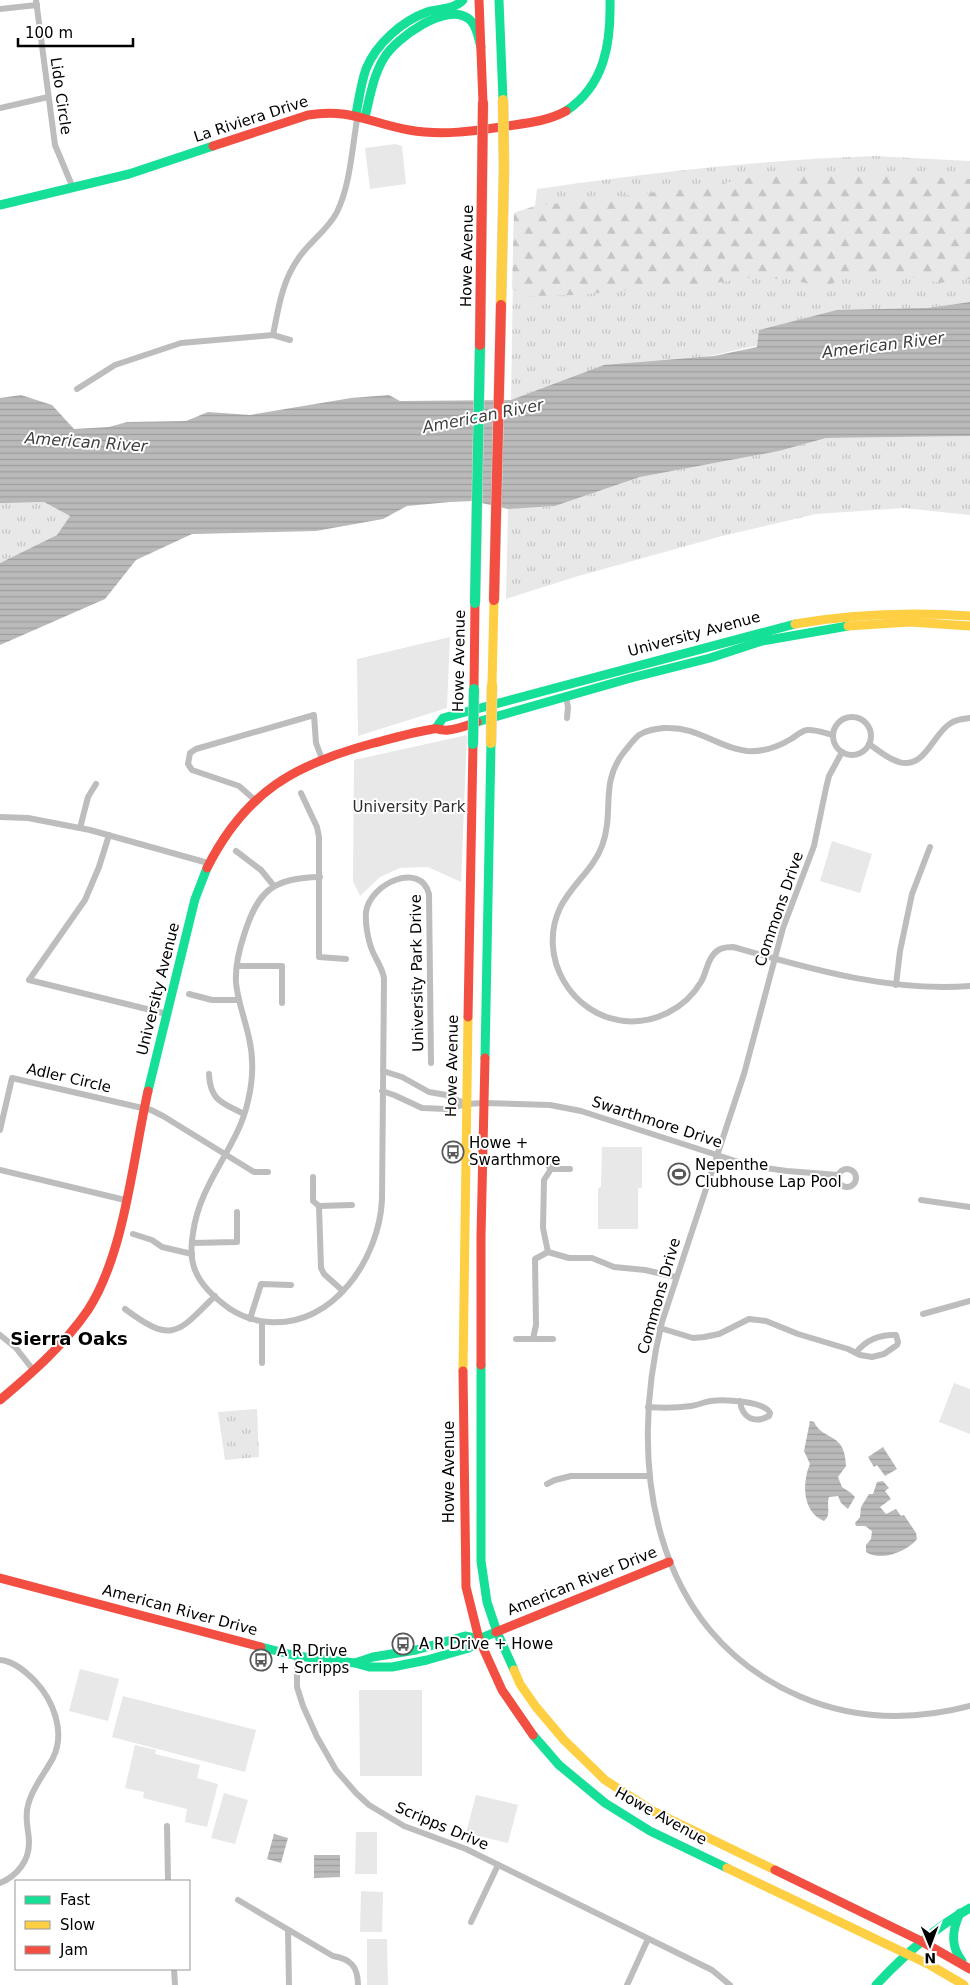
<svg xmlns="http://www.w3.org/2000/svg" width="970" height="1985" font-family="'DejaVu Sans',sans-serif">
	<style>
		.grass { fill: url(#grass-tufts) }
		.forest { fill: url(#forest-firs) }
		.park { fill: #e8e8e8 }
		.water { fill: url(#water-rules) }
		.lines { fill: none; stroke-linecap: round; stroke-linejoin: round }
		.street { stroke: #bdbdbd; stroke-width: 6 }
		.fast { stroke: #16e098; stroke-width: 9 }
		.slow { stroke: #ffcf43; stroke-width: 9 }
		.jam { stroke: #f24e42; stroke-width: 9 }
		.fast-bridge-casing { stroke: #dbdbdb; stroke-width: 11; stroke-linecap: butt }
		.slow-bridge-casing { stroke: #dbdbdb; stroke-width: 11; stroke-linecap: butt }
		.jam-bridge-casing { stroke: #dbdbdb; stroke-width: 11; stroke-linecap: butt }
		.fast-bridge { stroke: #16e098; stroke-width: 10 }
		.slow-bridge { stroke: #ffcf43; stroke-width: 10 }
		.jam-bridge { stroke: #f24e42; stroke-width: 10 }
		.labels { text-anchor: middle; dominant-baseline: central; stroke-width: 4; stroke-linejoin: round; paint-order: stroke }
		.street-label { font-size: 15px; fill: #000; stroke: #fff }
		.park-label { font-size: 15px; fill: #2d2d2d; stroke: #fff }
		.poi-label { font-size: 15px; fill: #000; stroke: #fff; text-anchor: start }
		.water-label { font-size: 16px; font-style: italic; fill: #3e3e3e; stroke: #fff }
		.quarter-label { font-size: 18px; font-weight: bold; fill: #000; stroke: #fff }
	</style>
	<defs>
		<pattern id="grass-tufts" width="24" height="20" patternUnits="userSpaceOnUse" patternTransform="scale(1.25)"><rect width="24" height="20" fill="#e8e8e8"/><path d="M3 7l-1-3M5 7V3M7 7l1-3M15 17l-1-3M17 17v-4M19 17l1-3" fill="none" stroke="#c5c5c5"/></pattern>
		<pattern id="forest-firs" width="22" height="20" patternUnits="userSpaceOnUse" patternTransform="scale(1.25)"><rect width="22" height="20" fill="#e8e8e8"/><path d="M5 1l3.5 6h-7zM16 11l3.5 6h-7z" fill="#c5c5c5"/></pattern>
		<pattern id="water-rules" width="6" height="5" patternUnits="userSpaceOnUse" patternTransform="scale(1.25)"><rect width="6" height="5" fill="#bababa"/><path d="M0 2.5h6" fill="none" stroke="#9e9e9e"/></pattern>
	</defs>
	<rect width="100%" height="100%" fill="#fff"/>
	<g class="grass">
		<path d="M873 156 970 161V302L927 308 511 400 514 213 535 206 537 189C648 173 760 160 873 156Z"/>
		<path d="M970 436V515L904 508 816 514 722 536 575 577 506 599 508 509 555 506 640 477 779 451 826 438Z"/>
		<path d="M44 502 70 516 57 535 0 563V503Z"/>
		<path d="M257 1409 259 1457 225 1460 218 1412Z"/>
	</g>
	<path class="forest" d="M837 173 970 179V279L940 283 902 275 855 273 825 287 786 279 745 278 686 288 662 287 575 295 529 296 512 289 514 213 535 206 710 186 764 175Z"/>
	<g class="park">
		<path d="M395 144 402 146 406 184 370 189 365 148Z"/>
		<path d="M450 637 447 708 358 736 357 659Z"/>
		<path d="M467 735 461 882 428 867 400 868 380 877 360 896 353 881 354 760Z"/>
		<path d="M832 841 872 854 860 893 820 881Z"/>
		<path d="M602 1147H642V1188H638V1229H598V1188L601 1187Z"/>
		<path d="M954 1383 970 1389V1434L939 1422Z"/>
		<path d="M80 1669 119 1679 108 1721 69 1711Z"/>
		<path d="M359 1690H422V1776H360Z"/>
		<path d="M123 1696 256 1730 245 1772 112 1737Z"/>
		<path d="M135 1745 156 1750 155 1754 200 1765 197 1778 218 1784 207 1827 185 1822 187 1809 143 1798 144 1792 125 1788Z"/>
		<path d="M224 1793 248 1800 235 1844 211 1838Z"/>
		<path d="M476 1795 518 1805 508 1843 466 1833Z"/>
		<path d="M356 1832H377V1874H355Z"/>
		<path d="M361 1891 383 1892 382 1932H360Z"/>
		<path d="M367 1939H387L388 1985H367Z"/>
	</g>
	<g class="water">
		<path d="M970 302V436L826 438 779 451 640 477 555 506 508 509 473 501 450 502 407 506 383 519 316 531 192 534 136 560 105 599 0 645V563L57 535 70 516 44 502 0 503V398L21 395 52 405 74 429 109 427 127 422 186 421 208 412 250 415 351 398 389 395 400 401 511 400 604 365 714 356 757 347 759 330 837 310 927 308Z"/>
		<path d="M810 1421 814 1422C824 1442 845 1431 846 1466L838 1477 842 1487 851 1493 855 1497 848 1509 841 1503 838 1496 829 1497C826 1506 832 1515 824 1521 802 1512 802 1482 810 1464L804 1451Z"/>
		<path d="M883 1447 897 1469 885 1476 877 1465 874 1467 868 1457Z"/>
		<path d="M883 1481 889 1488 885 1491 891 1499 880 1507 886 1514 896 1509 901 1516 904 1515 916 1533 917 1539C907 1552 880 1562 866 1552V1545L871 1539 872 1531 865 1526H856L855 1523 860 1517 861 1507 869 1494H873L877 1482Z"/>
		<path d="M274 1834 288 1838 281 1863 267 1859Z"/>
		<path d="M314 1855H340V1877L314 1878Z"/>
	</g>
	<g class="lines">
		<g class="street">
			<path d="M36 0 55 145 73 188"/>
			<path d="M0 9 37 5"/>
			<path d="M0 108 48 97"/>
			<path d="M273 335 290 340"/>
			<path d="M77 389 115 365 181 343 273 335C278 310 282 281 298 259 309 242 328 230 337 212 351 183 352 146 358 114"/>
			<path d="M566 697 568 707 567 718"/>
			<circle cx="852" cy="736" r="19"/>
			<path d="M833 735C825 733 815 729 807 730 801 731 796 736 791 739 778 747 762 752 747 751 717 748 699 726 664 728 655 729 647 730 639 735 633 740 629 746 624 752 599 784 615 811 602 846 593 870 571 885 560 908 537 957 571 1015 624 1021 654 1024 685 1009 701 982 706 974 707 962 713 955 718 948 725 947 733 947 811 969 888 992 970 986"/>
			<path d="M869 744C878 750 888 759 899 762 925 770 933 733 951 723 957 719 963 719 970 718"/>
			<path d="M842 752 829 776 826 788 814 846 783 928 744 1074 662 1322C627 1463 651 1632 799 1696 854 1720 913 1721 970 1706"/>
			<path d="M301 793 317 827 319 837V957L346 959"/>
			<path d="M255 800 239 786 192 770 188 764 190 753 196 749 314 715 316 743 322 759"/>
			<path d="M0 817 28 818 90 830 208 863"/>
			<path d="M80 828 88 797 96 784"/>
			<path d="M109 835 99 867 85 900 29 980 167 1014"/>
			<path d="M236 851 261 870 274 886"/>
			<path d="M320 877C273 878 258 890 244 935 239 950 235 966 236 983 238 1002 245 1019 249 1038 254 1059 253 1080 248 1101 238 1148 200 1181 193 1233 191 1245 190 1258 195 1270 201 1286 216 1299 230 1309 241 1316 255 1321 269 1322 334 1327 379 1258 382 1200L384 978C382 967 376 960 372 950 368 940 365 923 366 912 370 883 421 861 429 894L431 1063"/>
			<path d="M237 966H282V1003"/>
			<path d="M896 985 900 951 912 894 930 847"/>
			<path d="M189 994 212 1000H239"/>
			<path d="M383 1071 402 1077 429 1092 446 1095 466 1104"/>
			<path d="M209 1074C210 1101 223 1103 244 1114"/>
			<path d="M382 1091 394 1095 422 1108 447 1109 466 1104 484 1103 550 1105 581 1111 751 1166 787 1171 838 1175"/>
			<path d="M0 1130 12 1078 151 1110 163 1116 254 1172H268"/>
			<path d="M519 1160H544L551 1169"/>
			<circle cx="847" cy="1178" r="9"/>
			<path d="M570 1169H551L544 1180 543 1228 548 1252 569 1258H592L614 1267 645 1270 676 1277"/>
			<path d="M0 1170 125 1200"/>
			<path d="M313 1177V1201L319 1206 352 1205"/>
			<path d="M921 1200 970 1207"/>
			<path d="M319 1206 321 1268 324 1274 343 1291"/>
			<path d="M133 1234 152 1240 162 1247 192 1254"/>
			<path d="M192 1243 237 1242V1212"/>
			<path d="M125 1309C172 1344 177 1334 215 1296"/>
			<path d="M923 1314 970 1301"/>
			<path d="M250 1319 261 1284 291 1285"/>
			<path d="M262 1322V1363"/>
			<path d="M660 1328 693 1338 704 1337 719 1334 749 1319 766 1321 798 1334 848 1349 860 1355 872 1357 884 1354 897 1345 898 1342 896 1335C881 1334 865 1340 856 1353"/>
			<path d="M0 1335 16 1348 34 1371"/>
			<path d="M516 1339H553"/>
			<path d="M533 1339 536 1325 535 1259 548 1252"/>
			<path d="M648 1407C662 1408 677 1408 691 1406 698 1405 704 1402 711 1401 723 1399 765 1401 770 1413L769 1416C754 1424 742 1418 740 1401"/>
			<path d="M547 1484 555 1480 571 1476H649"/>
			<path d="M297 1656V1687L303 1706 317 1737 336 1770 356 1793 369 1805 404 1826 466 1849 712 1970 730 1985"/>
			<path d="M0 1660C14 1661 26 1672 35 1681 53 1700 66 1732 53 1758 45 1773 32 1788 28 1805 24 1820 29 1829 29 1843 29 1861 17 1876 0 1883"/>
			<path d="M167 1826 168 1881"/>
			<path d="M238 1900 333 1956C351 1959 358 1967 358 1985"/>
			<path d="M471 1922 498 1865"/>
			<path d="M288 1930 289 1985"/>
			<path d="M174 1969 175 1985"/>
			<path d="M627 1985 648 1939"/>
		</g>
		<g class="fast">
			<path d="M499 0 503 100"/>
			<path d="M566 111C605 85 611 43 610 0"/>
			<path d="M356 114C359 99 361 83 366 69 376 44 402 21 427 12 440 8 453 10 463 0"/>
			<path d="M365 117C370 97 373 76 384 58 396 38 447 1 469 19 477 25 478 38 481 47"/>
			<path d="M0 205 129 174 213 146"/>
			<path d="M477 722 631 678 710 658 762 641 848 626"/>
			<path d="M436 728 443 718 795 624"/>
			<path d="M485 1058 491 743"/>
			<path d="M148 1091 195 899 207 868"/>
			<path d="M481 1365V1561L487 1602 497 1632 514 1670"/>
			<path d="M261 1647 297 1656 355 1663 369 1667H392L427 1660 469 1648 479 1639 496 1632"/>
			<path d="M355 1663 373 1657 416 1650 465 1636 479 1639"/>
			<path d="M533 1735 559 1765 605 1803 650 1831 727 1868"/>
			<path d="M960 1913C952 1930 950 1946 962 1961"/>
			<path d="M876 1985C904 1955 934 1928 970 1908"/>
		</g>
		<g class="slow">
			<path d="M795 624C853 614 912 612 970 616"/>
			<path d="M848 626 910 622 970 626"/>
			<path d="M492 685 494 600"/>
			<path d="M463 1371 468 1017"/>
			<path d="M514 1670 520 1684 536 1707 564 1740 605 1780 653 1811 775 1870"/>
			<path d="M727 1868 930 1965 964 1985"/>
		</g>
		<g class="jam">
			<path d="M479 0 483 103"/>
			<path d="M213 146 308 115C351 108 369 123 409 130 442 136 475 131 507 126 528 123 548 121 566 111"/>
			<path d="M474 689 475 603"/>
			<path d="M207 868C245 792 295 764 374 743 394 738 414 732 433 729 438 728 443 731 448 730 458 729 468 725 477 722"/>
			<path d="M468 1017 473 744"/>
			<path d="M481 1365V1236L485 1058"/>
			<path d="M463 1371 466 1587 479 1639 502 1690 533 1735"/>
			<path d="M0 1400C32 1373 64 1345 88 1310 125 1253 133 1157 148 1091"/>
			<path d="M0 1578 261 1647"/>
			<path d="M496 1632 669 1562"/>
			<path d="M775 1870 921 1941 970 1969"/>
		</g>
		<g class="fast-bridge-casing">
			<g id="fast-bridge">
				<path d="M475 603 480 345"/>
				<path d="M473 744 474 689"/>
			</g>
		</g>
		<g class="slow-bridge-casing">
			<g id="slow-bridge">
				<path d="M501 305 504 169 503 100"/>
				<path d="M491 743 492 685"/>
			</g>
		</g>
		<g class="jam-bridge-casing">
			<g id="jam-bridge">
				<path d="M480 345 483 103"/>
				<path d="M494 600 501 305"/>
			</g>
		</g>
		<use href="#fast-bridge" class="fast-bridge"/>
		<use href="#slow-bridge" class="slow-bridge"/>
		<use href="#jam-bridge" class="jam-bridge"/>
	</g>
	<defs>
		<g id="bus-ring" transform="scale(1.125)"><circle r="9.5" fill="#fff" stroke="#595959" stroke-width="1.5"/><path d="M-5-6H5V4H4V6H2V4H-2V6H-4V4H-5ZM-3.5-4V0h7V-4ZM-3.5 1.2v1.5H-2V1.2ZM2 1.2v1.5H3.5V1.2Z" fill="#595959"/></g>
		<g id="stadium-ring" transform="scale(1.125)"><circle r="9.5" fill="#fff" stroke="#595959" stroke-width="1.5"/><path d="M0-5a6.5 5 0 1 0 0 10a6.5 5 0 1 0 0-10ZM-3.5-1.8h7v3.6h-7Z" fill="#595959"/></g>
	</defs>
	<g fill-rule="evenodd">
		<use href="#bus-ring" x="453" y="1152"/>
		<use href="#stadium-ring" x="679" y="1174"/>
		<use href="#bus-ring" x="403" y="1644"/>
		<use href="#bus-ring" x="261" y="1660"/>
	</g>
	<g class="labels">
		<g class="street-label">
			<text transform="translate(61 96) rotate(82)">Lido Circle</text>
			<text transform="translate(251 119) rotate(-18)">La Riviera Drive</text>
			<text transform="translate(467 256) rotate(-89)">Howe Avenue</text>
			<text transform="translate(694 634) rotate(-15)">University Avenue</text>
			<text transform="translate(459 661) rotate(-89)">Howe Avenue</text>
			<text transform="translate(779 909) rotate(-71)">Commons Drive</text>
			<text transform="translate(417 973) rotate(-91)">University Park Drive</text>
			<text transform="translate(158 989) rotate(-76)">University Avenue</text>
			<text transform="translate(452 1066) rotate(-89)">Howe Avenue</text>
			<text transform="translate(69 1078) rotate(13)">Adler Circle</text>
			<text transform="translate(657 1122) rotate(18)">Swarthmore Drive</text>
			<text transform="translate(659 1296) rotate(-74)">Commons Drive</text>
			<text transform="translate(449 1472) rotate(-90)">Howe Avenue</text>
			<text transform="translate(582 1581) rotate(-22)">American River Drive</text>
			<text transform="translate(180 1610) rotate(15)">American River Drive</text>
			<text transform="translate(661 1816) rotate(29)">Howe Avenue</text>
			<text transform="translate(442 1826) rotate(23)">Scripps Drive</text>
		</g>
		<g class="park-label">
			<text x="409" y="807">University Park</text>
		</g>
		<g class="poi-label">
			<text x="469" y="1143">Howe +<tspan x="469" dy="17">Swarthmore</tspan></text>
			<text x="695" y="1165">Nepenthe<tspan x="695" dy="17">Clubhouse Lap Pool</tspan></text>
			<text x="419" y="1644">A R Drive + Howe</text>
			<text x="277" y="1651">A R Drive<tspan x="277" dy="17">+ Scripps</tspan></text>
		</g>
		<g class="water-label">
			<text transform="translate(883 345) rotate(-7)">American River</text>
			<text transform="translate(483 416) rotate(-11)">American River</text>
			<text transform="translate(86 442) rotate(4)">American River</text>
		</g>
		<g class="quarter-label">
			<text x="69" y="1338">Sierra Oaks</text>
		</g>
	</g>
	<rect x="15" y="1880" width="175" height="90" fill="#ffffff" stroke="#999999"/>
	<rect x="25" y="1896" width="25" height="8" fill="#16e098" stroke="#999999"/>
	<text x="60" y="1905" font-size="15" fill="#000000">Fast</text>
	<rect x="25" y="1921" width="25" height="8" fill="#ffcf43" stroke="#999999"/>
	<text x="60" y="1930" font-size="15" fill="#000000">Slow</text>
	<rect x="25" y="1946" width="25" height="8" fill="#f24e42" stroke="#999999"/>
	<text x="60" y="1955" font-size="15" fill="#000000">Jam</text>
	<g transform="translate(930 1945) rotate(179)" stroke="#ffffff" stroke-width="4" paint-order="stroke">
	<path d="M0-4L9 19L0 12L-9 19Z" fill="#000000"/>
	<text y="-8" font-size="14" font-weight="bold" text-anchor="middle" fill="#000000">N</text>
	</g>
	<path d="M18 38v8h115v-8" fill="none" stroke="#000000" stroke-width="2.5"/>
	<text x="25" y="38" font-size="15" fill="#000000" stroke="#ffffff" stroke-width="4" paint-order="stroke">100 m</text>
</svg>
